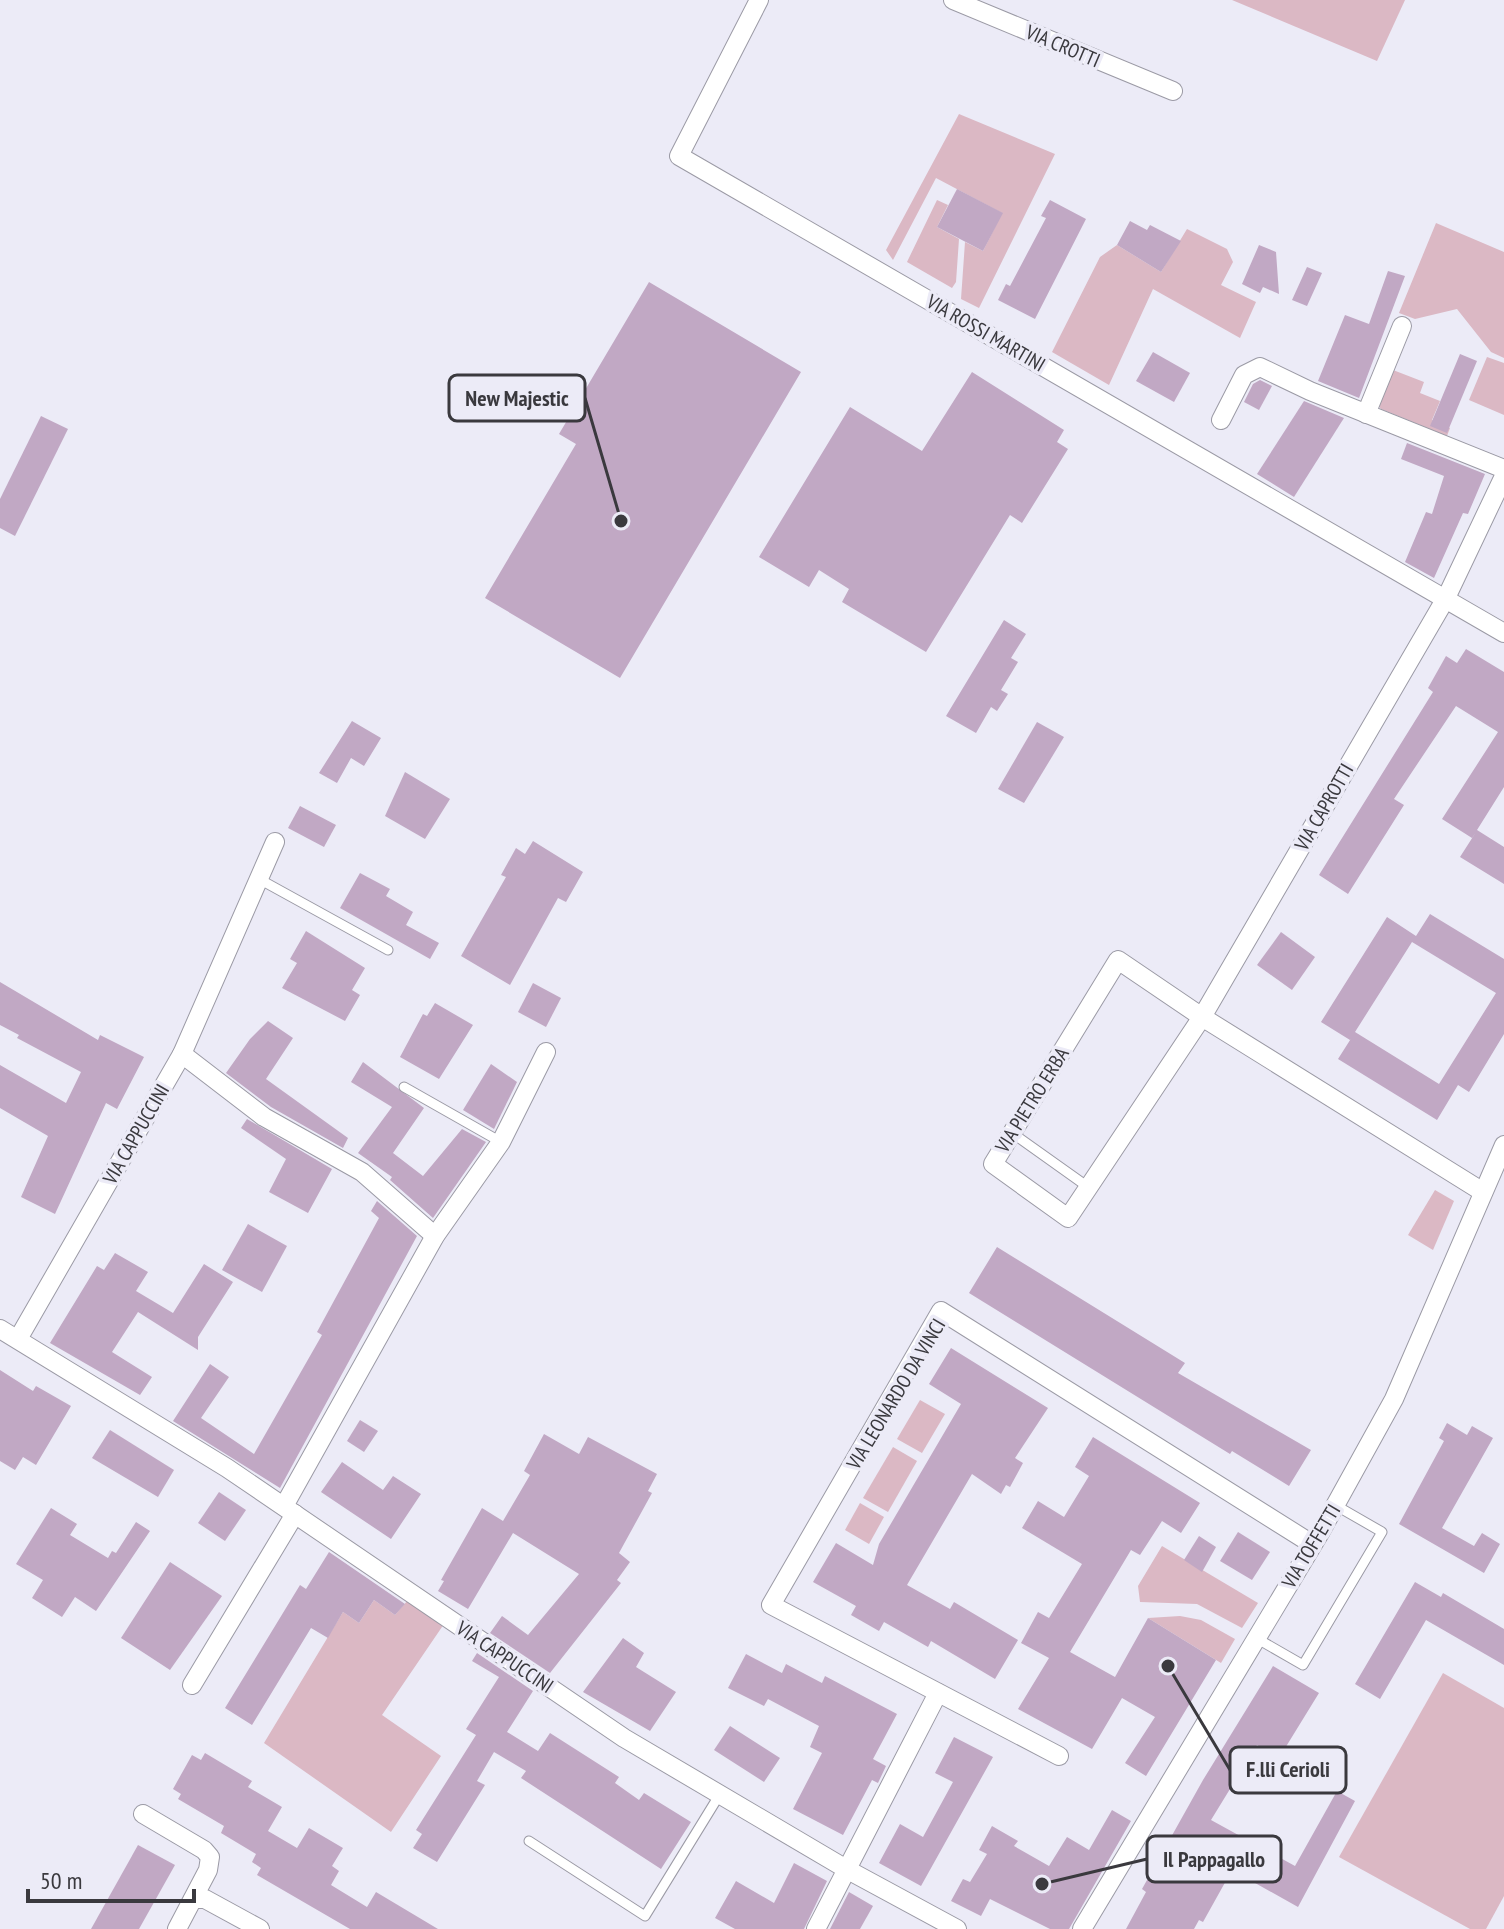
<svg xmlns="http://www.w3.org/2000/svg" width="1504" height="1929" font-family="'PT Sans Narrow',sans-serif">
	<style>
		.green { fill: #dbb8c4 }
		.building { fill: #c1a8c4; fill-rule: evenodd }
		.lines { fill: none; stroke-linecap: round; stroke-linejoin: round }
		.lane-casing { stroke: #9b9aa5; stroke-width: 11 }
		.street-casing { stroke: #9b9aa5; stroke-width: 20 }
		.lane { stroke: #fff; stroke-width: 9 }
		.street { stroke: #fff; stroke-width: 18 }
		.labels { text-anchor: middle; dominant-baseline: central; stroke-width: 7; stroke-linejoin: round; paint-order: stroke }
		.street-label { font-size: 20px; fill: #3a393e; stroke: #ecebf7 }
		.leader { fill: none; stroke: #3a393e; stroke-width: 3 }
		.callout-dot { fill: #3a393e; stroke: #ecebf7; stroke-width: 3 }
		.callout { fill: #ecebf7; stroke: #3a393e; stroke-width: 3 }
		.callout-label { font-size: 22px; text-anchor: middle; font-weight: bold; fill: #3a393e }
	</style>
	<rect width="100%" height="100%" fill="#ecebf7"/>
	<g class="green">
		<path d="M1232 0H1405L1377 61Z"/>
		<path d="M959 114 1055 154 979 308 961 299 965 242 983 251 1002 213 936 178 893 260 886 250Z"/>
		<path d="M937 200 948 205 937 227 959 239 956 282 952 288 907 262Z"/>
		<path d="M1436 223 1504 252V358L1491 352 1457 309 1415 319 1399 313Z"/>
		<path d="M1187 229 1227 249 1233 262 1221 285 1256 302 1240 338 1153 289 1109 385 1052 352 1100 257 1117 245 1161 272Z"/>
		<path d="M1487 357 1504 363V415L1469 400Z"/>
		<path d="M1393 370 1424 382 1420 393 1440 401 1432 420 1450 428 1447 436 1381 409 1378 405Z"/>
		<path d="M1435 1190 1454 1201 1433 1250 1408 1235Z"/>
		<path d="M920 1400 945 1414 922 1453 897 1439Z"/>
		<path d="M893 1447 917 1461 888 1512 863 1498Z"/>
		<path d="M860 1503 884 1517 869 1544 845 1530Z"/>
		<path d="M1162 1546 1258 1603 1242 1628 1197 1604 1140 1602 1138 1586Z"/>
		<path d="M374 1600 395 1615 408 1600 444 1624 382 1715 441 1756 391 1832 264 1743 343 1612 359 1623Z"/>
		<path d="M1180 1616 1201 1620 1235 1639 1221 1663 1148 1618Z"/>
		<path d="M1443 1673 1504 1708V1896L1486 1929H1470L1339 1857Z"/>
	</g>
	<g class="building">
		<path d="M957 189 1003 213 983 251 937 227Z"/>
		<path d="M1050 200 1086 219 1035 319 998 300 1006 284 1010 286 1046 218 1041 216Z"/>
		<path d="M1130 221 1147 230 1150 225 1181 241 1161 272 1117 245Z"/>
		<path d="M1259 245 1276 252 1279 294 1263 287 1260 293 1242 284Z"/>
		<path d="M1307 267 1322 273 1307 306 1292 300Z"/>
		<path d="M1388 271 1405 276 1359 398 1318 381 1345 315 1369 324Z"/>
		<path d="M649 282 801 372 620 678 485 598 576 444 559 434Z"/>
		<path d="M1153 352 1190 373 1174 402 1136 381Z"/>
		<path d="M1460 354 1477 361 1447 433 1430 426Z"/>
		<path d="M972 372 1064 430 1057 442 1068 449 1022 523 1010 515 926 652 842 602 849 589 819 570 809 587 759 557 850 407 922 451Z"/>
		<path d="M1260 380 1272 386 1259 410 1244 402 1253 384Z"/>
		<path d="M1304 401 1344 418 1294 497 1257 474Z"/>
		<path d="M41 416 68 429 15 536 0 528V499Z"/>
		<path d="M1407 443 1485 474 1468 514 1463 513 1434 578 1405 562 1426 512 1432 514 1444 476 1401 459Z"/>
		<path d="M1004 620 1026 634 1011 658 1018 662 1001 690 1008 694 997 711 991 707 976 733 946 716Z"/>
		<path d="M1466 649 1504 672V787L1477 830 1504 847V884L1460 857 1476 832 1472 838 1442 819 1498 732 1456 706 1394 799 1404 805 1348 894 1319 875 1433 692 1428 688 1446 656 1457 663Z"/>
		<path d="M352 721 381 738 364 766 351 758 337 783 319 773Z"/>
		<path d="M1037 722 1064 737 1024 803 998 789Z"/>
		<path d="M405 772 450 799 425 839 385 816Z"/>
		<path d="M300 806 336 825 324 847 288 828Z"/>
		<path d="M533 841 583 872 566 902 558 898 510 985 461 956 506 877 501 875 516 848 525 854Z"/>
		<path d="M360 873 390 889 386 896 413 912 406 925 439 943 430 959 340 908Z"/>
		<path d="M1430 914 1504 959V1034L1469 1092 1458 1085 1437 1120 1338 1059 1352 1037 1350 1040 1321 1022 1387 917 1416 936ZM1412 942 1496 993 1439 1084 1355 1032Z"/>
		<path d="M306 931 365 968 352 990 360 995 345 1021 282 988 297 963 290 959Z"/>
		<path d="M1281 932 1315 957 1292 990 1257 965Z"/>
		<path d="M0 982 98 1040 100 1035 144 1057 117 1109 106 1103 55 1214 21 1197 48 1136 0 1108V1065L66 1103 81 1072 17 1038 19 1035 0 1025Z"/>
		<path d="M533 983 561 998 546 1027 518 1012Z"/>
		<path d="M435 1003 473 1025 439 1079 400 1057 423 1014 427 1016Z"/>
		<path d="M268 1021 293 1038 266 1079 348 1138 343 1148 271 1107 226 1073 250 1039Z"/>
		<path d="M363 1062 424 1108 393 1153 423 1176 462 1129 486 1142 433 1218 390 1180 392 1177 358 1153 392 1107 351 1082Z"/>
		<path d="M491 1064 517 1082 494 1129 463 1110Z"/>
		<path d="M247 1119 332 1169 308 1213 269 1192 286 1159 241 1128Z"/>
		<path d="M377 1201 417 1236 280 1488 173 1421 210 1364 229 1377 201 1418 254 1454 322 1335 317 1332 379 1218 371 1211Z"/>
		<path d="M248 1224 287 1246 262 1292 222 1270Z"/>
		<path d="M997 1247 1185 1363 1178 1373 1311 1450 1289 1486 1232 1451 1230 1454 969 1293Z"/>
		<path d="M115 1253 148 1272 136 1291 173 1313 204 1264 233 1282 198 1337V1350L138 1312 112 1352 152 1377 140 1395 50 1343 97 1266 104 1270Z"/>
		<path d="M951 1348 1048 1408 1015 1458 1023 1463 1010 1487 1006 1485 1001 1494 972 1474 907 1585 950 1609 954 1602 1018 1640 995 1679 931 1641 928 1647 884 1622 879 1631 851 1615 856 1606 813 1582 836 1543 873 1565 879 1544 961 1404 929 1384Z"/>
		<path d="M0 1370 33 1391 36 1386 71 1406 36 1465 23 1457 15 1470 0 1461Z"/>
		<path d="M360 1420 378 1431 364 1452 347 1441Z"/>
		<path d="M1447 1423 1467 1435 1472 1426 1493 1438 1442 1528 1474 1546 1482 1533 1500 1544 1484 1573 1399 1524 1444 1441 1439 1438Z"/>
		<path d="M110 1430 174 1470 158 1497 92 1458Z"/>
		<path d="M544 1434 579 1454 588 1437 657 1474 648 1491 652 1493 619 1553 630 1562 617 1580 621 1583 550 1673 490 1633 502 1616 528 1635 579 1574 513 1533 468 1609 438 1591 444 1581 441 1580 482 1508 503 1521 530 1475 524 1471Z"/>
		<path d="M1093 1437 1200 1503 1181 1533 1162 1521 1140 1555 1131 1550 1070 1652 1115 1677 1148 1618 1216 1660 1146 1776 1125 1763 1155 1717 1122 1698 1092 1749 1018 1709 1049 1658 1021 1643 1038 1612 1049 1618 1082 1564 1022 1528 1038 1501 1064 1517 1089 1476 1075 1467Z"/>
		<path d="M342 1462 383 1490 393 1476 421 1494 391 1539 321 1492Z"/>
		<path d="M219 1492 246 1510 225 1541 198 1523Z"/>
		<path d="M51 1508 77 1524 70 1535 108 1558 112 1551 116 1553 136 1522 150 1531 96 1611 75 1597 62 1617 32 1598 43 1580 16 1564Z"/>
		<path d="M1238 1532 1270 1552 1252 1580 1220 1561Z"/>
		<path d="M1199 1536 1216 1547 1202 1572 1184 1560Z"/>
		<path d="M329 1552 405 1604 395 1615 374 1600 359 1623 343 1612 328 1638 311 1628 252 1725 225 1708 300 1585 306 1589Z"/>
		<path d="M170 1562 222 1596 170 1670 121 1638Z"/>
		<path d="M1415 1582 1441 1597 1443 1593 1504 1629V1665L1426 1620 1380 1699 1355 1684Z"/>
		<path d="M623 1638 644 1653 636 1667 676 1692 650 1731 583 1692Z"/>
		<path d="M477 1653 533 1691 507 1732 538 1751 550 1733 619 1777 615 1783 639 1800 644 1793 691 1822 661 1869 521 1778 526 1771 494 1752 477 1781 485 1785 437 1862 413 1848 422 1834 416 1830 476 1735 466 1729 499 1677 472 1661Z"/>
		<path d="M746 1654 782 1673 786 1664 822 1683 825 1676 897 1714 873 1759 886 1766 878 1783 872 1780 843 1835 793 1809 822 1753 810 1747 819 1726 768 1699 764 1706 728 1688Z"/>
		<path d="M1273 1666 1319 1693 1279 1758 1257 1745 1211 1820 1295 1866 1337 1791 1355 1801 1298 1907 1232 1870 1203 1922 1199 1920 1194 1929H1126L1146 1892 1142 1889 1203 1780Z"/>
		<path d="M730 1726 780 1758 764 1782 714 1750Z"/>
		<path d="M954 1737 993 1757 921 1886 879 1863 900 1824 923 1837 953 1782 935 1773Z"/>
		<path d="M205 1753 252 1781 248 1787 282 1807 268 1831 297 1848 309 1828 343 1848 332 1866 339 1871 331 1885 367 1907 376 1892 438 1929H350L257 1875 261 1868 252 1862 256 1854 221 1833 224 1826 178 1799 181 1794 173 1789 192 1755 201 1760Z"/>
		<path d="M1112 1810 1131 1821 1069 1929H1050L990 1899 981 1916 951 1901 963 1879 970 1882 987 1854 979 1850 992 1826 1018 1841 1014 1846 1049 1866 1067 1837 1089 1850Z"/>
		<path d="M138 1845 175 1865 139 1929H91Z"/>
		<path d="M794 1863 827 1881 804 1929H735L715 1918 736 1881 774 1903Z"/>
		<path d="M849 1892 873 1906 860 1929H830Z"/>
	</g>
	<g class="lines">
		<g class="lane-casing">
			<g id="lane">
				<path d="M259 879 388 950"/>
				<path d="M404 1087 501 1142"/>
				<path d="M1012 1133 1088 1187"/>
				<path d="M1256 1638 1303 1665 1382 1532 1335 1505"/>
				<path d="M529 1841 645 1916 720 1794"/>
			</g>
		</g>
		<g class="street-casing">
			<g id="street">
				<path d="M759 0 679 156 1504 633"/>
				<path d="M953 0 1173 91"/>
				<path d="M1366 414 1402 326"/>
				<path d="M1221 420 1244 375 1260 367 1310 391 1504 469"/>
				<path d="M182 1054 264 1117 362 1172 435 1236"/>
				<path d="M1483 1192 1202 1017 1118 960 993 1164 1068 1218 1202 1017 1446 598 1504 476"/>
				<path d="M0 1329 227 1468 624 1738 848 1870 957 1929"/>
				<path d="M18 1339 182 1054 275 842"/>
				<path d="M284 1506 435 1236 501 1142 546 1052"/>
				<path d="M192 1685 295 1514"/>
				<path d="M1059 1756 771 1605 941 1311 1312 1544"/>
				<path d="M143 1814 204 1850 210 1857 208 1870 177 1929"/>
				<path d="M193 1899H205L260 1929"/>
				<path d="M816 1929 938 1693"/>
				<path d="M1082 1929 1321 1531 1394 1399 1504 1145"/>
			</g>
		</g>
		<use href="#lane" class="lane"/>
		<use href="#street" class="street"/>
	</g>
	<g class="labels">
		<g class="street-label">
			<text transform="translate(1063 46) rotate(23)">VIA CROTTI</text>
			<text transform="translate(986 333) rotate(30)">VIA ROSSI MARTINI</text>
			<text transform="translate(1324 807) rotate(-60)">VIA CAPROTTI</text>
			<text transform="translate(1032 1100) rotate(-58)">VIA PIETRO ERBA</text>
			<text transform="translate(136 1134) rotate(-60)">VIA CAPPUCCINI</text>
			<text transform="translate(896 1394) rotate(-59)">VIA LEONARDO DA VINCI</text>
			<text transform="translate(1311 1546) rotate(-59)">VIA TOFFETTI</text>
			<text transform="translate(505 1657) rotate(34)">VIA CAPPUCCINI</text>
		</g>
	</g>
	<path class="leader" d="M621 521L585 398M1168 1666L1230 1770M1042 1884L1147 1859"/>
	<g class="callout-dot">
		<circle cx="621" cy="521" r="8"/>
		<circle cx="1168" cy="1666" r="8"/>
		<circle cx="1042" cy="1884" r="8"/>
	</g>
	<g class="callout">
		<rect x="449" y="375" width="136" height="46" rx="8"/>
		<rect x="1230" y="1747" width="116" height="46" rx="8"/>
		<rect x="1147" y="1836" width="134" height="46" rx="8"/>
	</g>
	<g class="callout-label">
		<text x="517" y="406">New Majestic</text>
		<text x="1288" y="1777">F.lli Cerioli</text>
		<text x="1214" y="1867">Il Pappagallo</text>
	</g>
	<path d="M28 1889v12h166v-12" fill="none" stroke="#3a393e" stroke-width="4"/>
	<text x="40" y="1889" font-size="24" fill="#3a393e" stroke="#ecebf7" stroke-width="6" paint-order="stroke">50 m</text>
</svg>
